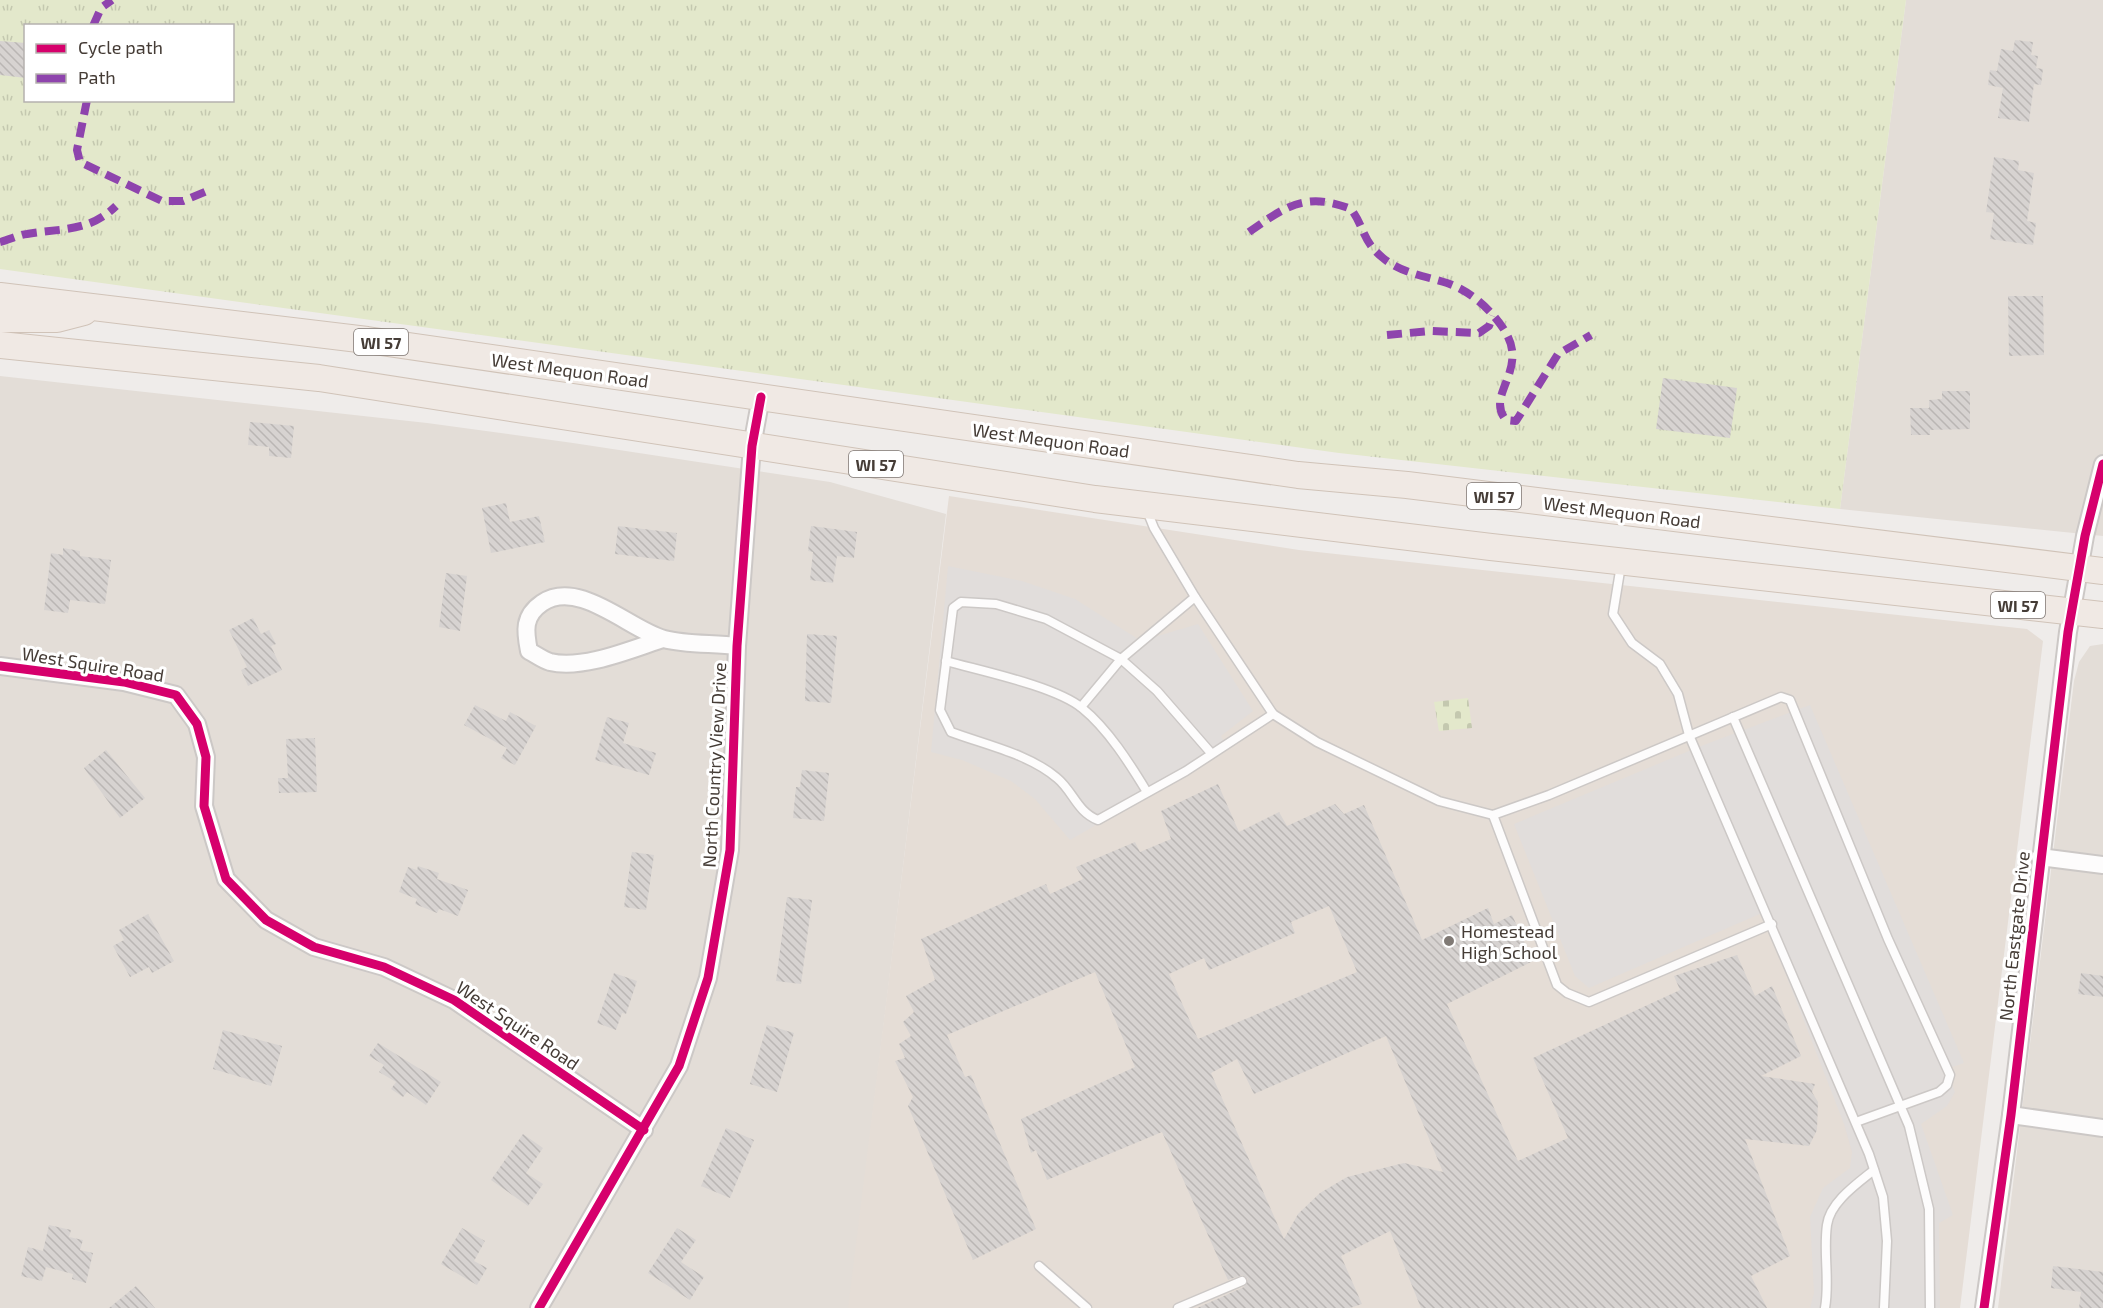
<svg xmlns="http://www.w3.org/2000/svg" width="2103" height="1308" font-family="'Exo 2',sans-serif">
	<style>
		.residential { fill: #e3ddd7 }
		.education { fill: #e5ddd6 }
		.grass { fill: url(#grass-tufts); fill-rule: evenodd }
		.cemetery { fill: url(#cemetery-stones) }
		.parking { fill: #e1dddb }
		.building { fill: url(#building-back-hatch); fill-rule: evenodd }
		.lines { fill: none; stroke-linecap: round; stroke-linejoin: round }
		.service-casing { stroke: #ccc8c6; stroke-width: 11 }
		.minor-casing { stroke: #ccc8c6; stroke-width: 20 }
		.primary-casing { stroke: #d0c3b8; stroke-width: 28 }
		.service { stroke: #fdfcfc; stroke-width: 8 }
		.minor { stroke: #fdfcfc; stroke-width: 16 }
		.primary { stroke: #f0e9e4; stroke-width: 26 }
		.quiet { stroke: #8e44ad; stroke-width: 8; stroke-dasharray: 15 8; stroke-linecap: butt }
		.cycleway-casing { stroke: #fff; stroke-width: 13 }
		.cycleway { stroke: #d6006c; stroke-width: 9 }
		.poi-dot { fill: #807a75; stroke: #fff; stroke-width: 2 }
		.labels { text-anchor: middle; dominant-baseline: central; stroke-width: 6; stroke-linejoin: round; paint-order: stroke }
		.shield { fill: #fff; stroke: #7d7672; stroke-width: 1.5 }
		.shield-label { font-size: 16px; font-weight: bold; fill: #453c36 }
		.street-label { font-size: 18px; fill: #453c36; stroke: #fff }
		.poi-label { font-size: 18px; fill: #453c36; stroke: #fff; text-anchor: start }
	</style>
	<defs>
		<pattern id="grass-tufts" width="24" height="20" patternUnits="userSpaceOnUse" patternTransform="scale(1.5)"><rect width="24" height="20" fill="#e3e8cb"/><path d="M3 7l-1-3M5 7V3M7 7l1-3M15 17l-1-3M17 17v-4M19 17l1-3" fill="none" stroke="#c4c8af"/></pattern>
		<pattern id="cemetery-stones" width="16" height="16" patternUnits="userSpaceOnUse" patternTransform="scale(1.5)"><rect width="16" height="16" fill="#e3e8cb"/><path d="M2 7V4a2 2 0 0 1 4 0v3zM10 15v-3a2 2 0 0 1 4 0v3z" fill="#c4c8af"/></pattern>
		<pattern id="building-back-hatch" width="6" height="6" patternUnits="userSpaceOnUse" patternTransform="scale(1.5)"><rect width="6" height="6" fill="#d7d3d1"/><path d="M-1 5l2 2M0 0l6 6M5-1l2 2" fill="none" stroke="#bab6b4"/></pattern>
	</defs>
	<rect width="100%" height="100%" fill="#efecea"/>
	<g class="residential">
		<path d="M1906 0H2103V536L1840 509Z"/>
		<path d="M0 376 427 423 573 443 830 482 946 514 849 1308H0Z"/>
		<path d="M2103 644V1308H1998L2074 681 2079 662 2090 646Z"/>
	</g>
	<path class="education" d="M949 496 1299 550 2027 629 2043 641 1960 1308H848Z"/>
	<path class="grass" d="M0 0H1906L1840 509 1339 453 0 269ZM26 26H232V100H26Z"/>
	<path class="cemetery" d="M1468 698 1472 728 1439 731 1434 702Z"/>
	<g class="parking">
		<path d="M948 566 1022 581 1075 599 1141 641 1198 624 1253 711 1221 736 1228 749 1070 840 1035 799 1011 781 962 760 931 752Z"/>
		<path d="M1810 705 1964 1063 1946 1069 1955 1092 1947 1106 1921 1124 1953 1215 1939 1223 1940 1308H1810L1814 1293 1810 1217 1823 1188 1850 1168 1852 1152 1844 1124 1762 913 1589 988 1575 976 1514 824 1696 748Z"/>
	</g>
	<g class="building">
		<path d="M2015 40 2033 42 2031 55 2038 56 2036 68 2043 69 2041 85 2034 84 2029 122 1998 118 2003 88 1988 85 1990 70 1997 71 2001 49 2013 51Z"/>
		<path d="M0 41 26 43V78L0 75Z"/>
		<path d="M1994 157 2019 161 2018 170 2034 173 2027 221 2036 223 2033 245 1990 239 1994 213 1986 212Z"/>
		<path d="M2008 296H2043L2044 355 2009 356Z"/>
		<path d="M1663 378 1737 388 1730 438 1656 429Z"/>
		<path d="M1942 391H1970V429L1930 430V435H1911L1910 408H1929V400L1942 399Z"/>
		<path d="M250 422 294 426 291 458 269 456V447L248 445Z"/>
		<path d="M506 503 510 522 539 516 545 542 491 553 482 508Z"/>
		<path d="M618 526 677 533 674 561 615 554Z"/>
		<path d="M811 526 857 532 854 558 837 556 833 583 810 580 813 552 808 551Z"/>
		<path d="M63 548 80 551V556L111 560 105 604 70 600 68 613 44 610 51 553 63 555Z"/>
		<path d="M446 573 467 576 460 631 439 627Z"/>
		<path d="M253 618 261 634 269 630 276 644 271 646 282 670 248 686 241 670 247 667 229 630Z"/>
		<path d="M807 634 837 636 831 703 805 701Z"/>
		<path d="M475 705 506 721 510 712 536 726 515 765 501 758 507 748 464 725Z"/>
		<path d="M607 717 629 723 623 743 656 753 649 775 595 760Z"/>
		<path d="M315 738 317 792 279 793 278 778H288L286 739Z"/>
		<path d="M106 750 145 798 120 818 84 768Z"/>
		<path d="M802 770 829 773 824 821 793 818 796 787H800Z"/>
		<path d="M1218 784 1239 832 1279 812 1287 826 1335 804 1344 814 1364 805 1422 940 1488 908 1494 924 1512 915 1533 961 1447 1004 1518 1161 1568 1138 1533 1058 1680 990 1674 976 1737 955 1755 996 1772 986 1801 1056 1761 1076 1815 1084 1812 1092 1818 1102 1817 1130 1809 1146 1745 1139 1790 1256 1751 1276 1767 1308H1421L1390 1231 1341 1256 1362 1304 1350 1308H1197L1244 1287 1248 1279 1242 1275 1228 1280 1162 1132 1047 1180 1036 1150 1031 1153 1021 1119 1135 1067 1095 972 947 1035 965 1077 971 1075 1036 1229 973 1260 908 1106 913 1097 895 1061 905 1058 899 1044 911 1036 903 1022 914 1012 906 996 935 980 921 939 1046 884 1050 894 1083 879 1076 867 1135 842 1140 852 1171 839 1161 811ZM1329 906 1357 972 1198 1039 1169 974 1204 958 1209 970 1295 933 1291 922ZM1386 1036 1443 1172 1404 1163 1347 1177 1320 1193 1298 1214 1284 1239 1211 1073 1237 1059 1254 1094Z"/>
		<path d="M632 852 654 855 646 910 624 907Z"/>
		<path d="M418 866 439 873 437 879 468 890 458 916 439 909 437 913 415 904 417 899 399 892 408 867 417 870Z"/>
		<path d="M787 897 812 900 801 984 776 981Z"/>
		<path d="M148 914 174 961 152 973 149 967 130 977 113 946 124 940 119 930Z"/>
		<path d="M614 973 637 981 626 1014 622 1013 616 1030 597 1023Z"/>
		<path d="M2081 973 2103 976V997L2078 994Z"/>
		<path d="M767 1025 794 1033 777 1092 750 1084Z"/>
		<path d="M223 1030 282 1046 271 1086 213 1069Z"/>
		<path d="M378 1043 441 1082 426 1105 407 1092 403 1097 391 1089 396 1082 379 1072 384 1065 369 1056Z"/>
		<path d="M726 1128 754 1140 730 1198 701 1186Z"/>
		<path d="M523 1134 543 1148 526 1173 543 1184 528 1206 491 1180Z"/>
		<path d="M49 1225 71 1230 69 1237 83 1240 80 1250 93 1253 86 1283 72 1279 73 1274 46 1267 42 1281 21 1276 28 1247 43 1251Z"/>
		<path d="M462 1228 485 1241 474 1261 487 1268 477 1285 441 1264Z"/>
		<path d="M677 1228 696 1240 681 1262 704 1277 690 1300 648 1273Z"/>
		<path d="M2053 1266 2103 1272V1308H2079L2081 1292 2051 1288Z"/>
		<path d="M136 1286 155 1308H109Z"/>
	</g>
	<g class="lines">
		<g class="service-casing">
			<g id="service">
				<path d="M1146 508 1154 528 1195 597"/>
				<path d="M1621 565 1613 614 1632 643 1660 664 1678 694 1689 735 1869 1154 1883 1197 1887 1241 1884 1308"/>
				<path d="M946 661C981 671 1055 686 1082 708 1108 729 1130 764 1147 792"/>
				<path d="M1081 707 1121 659 1195 597 1273 714 1317 742 1439 801 1493 815 1549 795 1781 697 1790 700 1888 939 1950 1075 1947 1085 1939 1092 1856 1122"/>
				<path d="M1733 717 1909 1126 1929 1209 1930 1308"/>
				<path d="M1211 753 1157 691 1121 659 1046 619 996 604 961 602 953 608 940 710 951 732C986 745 1029 754 1057 778 1073 791 1077 812 1098 820L1186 771 1273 714"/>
				<path d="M1493 815 1557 985 1567 993 1589 1002 1772 924"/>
				<path d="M1039 1266 1087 1308"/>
				<path d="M1178 1308 1242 1281"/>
				<path d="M1825 1308C1830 1280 1823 1253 1827 1225 1830 1202 1858 1183 1874 1170"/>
			</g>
		</g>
		<g class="minor-casing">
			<g id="minor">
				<path d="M663 639C632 649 583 670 550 662 543 660 535 654 529 651 525 631 523 616 542 603 579 578 630 630 664 639 686 645 714 643 737 646"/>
				<path d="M0 666 124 682 176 695 197 724 206 757 204 806 226 879 266 920 314 947 384 967 454 1000 644 1130"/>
				<path d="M2040 857 2103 865"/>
				<path d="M2011 1115 2103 1128"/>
				<path d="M539 1308 679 1066 708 978 730 850 737 646 752 446 761 397"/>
				<path d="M1984 1308 2011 1115 2068 632 2085 536 2103 464"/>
			</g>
		</g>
		<g class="primary-casing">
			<g id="primary">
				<path d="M0 296 367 340 1298 475 1407 485 2103 571"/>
				<path d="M0 319H57L84 312"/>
				<path d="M0 345 319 378 1095 499 1491 547 2103 615"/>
			</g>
		</g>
		<use href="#service" class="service"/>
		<use href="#minor" class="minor"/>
		<use href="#primary" class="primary"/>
		<g class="quiet">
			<path d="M93 26 101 8 112 0"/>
			<path d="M87 100 77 150 80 162 162 201H183L212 189"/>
			<path d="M1249 232C1285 207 1305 191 1351 209 1365 228 1362 241 1383 258 1401 273 1425 276 1447 283 1471 291 1494 312 1506 333 1528 371 1485 395 1506 420L1516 421 1558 354 1591 335"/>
			<path d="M0 242C9 240 18 235 27 234 63 228 89 232 116 206"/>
			<path d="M1387 335 1430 331 1479 333 1489 326 1493 316"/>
		</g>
		<g class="cycleway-casing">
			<g id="cycleway">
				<path d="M0 666 124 682 176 695 197 724 206 757 204 806 226 879 266 920 314 947 384 967 454 1000 644 1130"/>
				<path d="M539 1308 679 1066 708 978 730 850 737 646 752 446 761 397"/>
				<path d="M1984 1308 2011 1115 2068 632 2085 536 2103 464"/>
			</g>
		</g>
		<use href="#cycleway" class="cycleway"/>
	</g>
	<circle class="poi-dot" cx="1449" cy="941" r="6"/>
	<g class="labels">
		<g class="shield">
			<rect x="354" y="329" width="54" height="26" rx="4.5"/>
			<rect x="849" y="451" width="54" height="26" rx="4.5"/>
			<rect x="1467" y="483" width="54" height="26" rx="4.5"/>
			<rect x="1991" y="592" width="54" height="26" rx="4.5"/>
		</g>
		<g class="shield-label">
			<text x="381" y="342">WI 57</text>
			<text x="876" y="464">WI 57</text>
			<text x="1494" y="496">WI 57</text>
			<text x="2018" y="605">WI 57</text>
		</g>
		<g class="street-label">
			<text transform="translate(570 370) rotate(8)">West Mequon Road</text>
			<text transform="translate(1051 440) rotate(8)">West Mequon Road</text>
			<text transform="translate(1622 512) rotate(7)">West Mequon Road</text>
			<text transform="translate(93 664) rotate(9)">West Squire Road</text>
			<text transform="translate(714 765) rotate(-87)">North Country View Drive</text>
			<text transform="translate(2014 936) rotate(-84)">North Eastgate Drive</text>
			<text transform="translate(518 1025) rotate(34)">West Squire Road</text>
		</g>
		<g class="poi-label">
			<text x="1461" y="931">Homestead<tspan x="1461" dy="21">High School</tspan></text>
		</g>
	</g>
	<rect x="24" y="24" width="210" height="78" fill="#ffffff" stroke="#b5b1af" stroke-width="1.5"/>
	<rect x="36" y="44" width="30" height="9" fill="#d6006c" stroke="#b5b1af" stroke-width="1.5"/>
	<text x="78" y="54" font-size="18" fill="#453c36">Cycle path</text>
	<rect x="36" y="74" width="30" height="9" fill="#8e44ad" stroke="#b5b1af" stroke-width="1.5"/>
	<text x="78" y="84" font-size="18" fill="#453c36">Path</text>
</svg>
